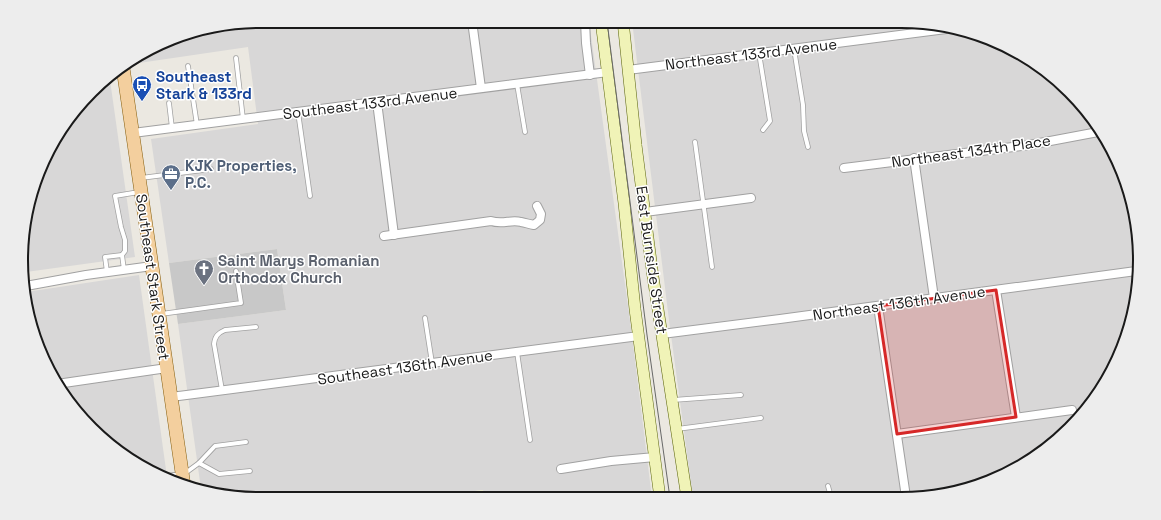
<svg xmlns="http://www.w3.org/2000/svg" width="1161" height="520" font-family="'Space Grotesk',sans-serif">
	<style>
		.residential { fill: #d8d7d7 }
		.religious { fill: #c8c8c8 }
		.farmland { fill: #e7e9cd }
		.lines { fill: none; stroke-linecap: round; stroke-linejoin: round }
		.lane-casing { stroke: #a1a1a1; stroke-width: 5.5 }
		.street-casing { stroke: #a1a1a1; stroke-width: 10 }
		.secondary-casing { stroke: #5c660d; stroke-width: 12 }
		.primary-casing { stroke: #855d0c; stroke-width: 14 }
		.lane { stroke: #fff; stroke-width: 4 }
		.street { stroke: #fff; stroke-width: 8 }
		.secondary { stroke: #f0f3b7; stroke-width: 11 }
		.primary { stroke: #f3cf9e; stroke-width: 13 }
		.tram { stroke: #686868; stroke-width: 1 }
		.marked { fill: #d62828; fill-opacity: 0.2; stroke: #d62828; stroke-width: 3; stroke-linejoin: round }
		.labels { text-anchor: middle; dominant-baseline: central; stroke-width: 3; stroke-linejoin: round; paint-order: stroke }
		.street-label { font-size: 15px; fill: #1a1a1a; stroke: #fff }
		.transit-label { font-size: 15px; font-weight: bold; fill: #164399; stroke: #fff; text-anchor: start }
		.service-label { font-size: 15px; font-weight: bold; fill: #4e5e75; stroke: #fff; text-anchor: start }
		.worship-label { font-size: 15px; font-weight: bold; fill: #5b616d; stroke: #fff; text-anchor: start }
		.rim { fill: none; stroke: #1a1a1a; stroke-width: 2 }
	</style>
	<rect width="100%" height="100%" fill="#ebe8e1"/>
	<g class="residential">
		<path d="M260 21H589L631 328 652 498H484L483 490 427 497V498L260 499 201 489 178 324 286 310 277 249 169 263 151 139 258 124 248 47 139 63 138 59 183 34Z"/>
		<path d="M632 21H901L978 34 1059 80 1115 155 1139 245 1127 337 1100 393 1047 449 993 481 932 497 693 498 669 320Z"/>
		<path d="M110 80 135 257 26 272V214L53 141 101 82Z"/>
		<path d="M139 275 167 477 103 440 53 379 26 306V292Z"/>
	</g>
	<path class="religious" d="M277 249 286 310 178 324 169 263Z"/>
	<path class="farmland" d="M483 490 484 498H427V497Z"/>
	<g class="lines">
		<g class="lane-casing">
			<g id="lane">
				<path d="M794 49 803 105 804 131 808 147"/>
				<path d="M759 53 770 121 763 130"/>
				<path d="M236 58 243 119"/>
				<path d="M188 66 197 125"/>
				<path d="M517 84 525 132"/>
				<path d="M169 103 172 128"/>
				<path d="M298 112 310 196"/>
				<path d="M695 142 712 267"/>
				<path d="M141 178 211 169"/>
				<path d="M122 255 125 251V240L121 227 115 196 139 192"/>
				<path d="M107 272 105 257 122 255 124 270"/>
				<path d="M161 314 241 303 236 271"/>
				<path d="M425 318 432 363"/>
				<path d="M517 352 530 440"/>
				<path d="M222 390 214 344C215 336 218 333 225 330L256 327"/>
				<path d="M673 400 741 395"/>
				<path d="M677 429 761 418"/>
				<path d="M199 463 215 446 246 442"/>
				<path d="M184 474 199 463 219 474 250 471"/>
				<path d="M828 486 831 497"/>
				<path d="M798 496V497"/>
			</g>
		</g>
		<g class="street-casing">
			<g id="street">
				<path d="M472 21 481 88"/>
				<path d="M585 21 586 43 590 75"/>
				<path d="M628 70 946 29"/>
				<path d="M377 102 394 235"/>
				<path d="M133 133 608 72"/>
				<path d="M914 158 934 298"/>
				<path d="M844 168 1029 145 1098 132"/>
				<path d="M645 212 751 198"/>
				<path d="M384 236 491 221C503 225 511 219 521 222 526 223 529 224 534 225L540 220 541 214 537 206"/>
				<path d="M26 286 86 275 152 266"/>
				<path d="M996 290 1016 417"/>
				<path d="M878 306 906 497"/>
				<path d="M662 334 780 319 1136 271"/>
				<path d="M57 384 167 368"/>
				<path d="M171 397 639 336"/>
				<path d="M897 434 1072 410"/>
				<path d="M561 469 611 461 655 457"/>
				<path d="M168 478 182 476"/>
			</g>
		</g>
		<g class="secondary-casing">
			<g id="secondary">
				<path d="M601 21 624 203 635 309 660 498"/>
				<path d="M623 21 636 145 653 277 687 498"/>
			</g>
		</g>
		<g class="primary-casing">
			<path id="primary" d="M123 68 184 486"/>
		</g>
		<use href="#lane" class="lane"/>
		<use href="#street" class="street"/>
		<use href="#secondary" class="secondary"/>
		<use href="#primary" class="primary"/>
		<path class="tram" d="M607 21 647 335 670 498"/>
	</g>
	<path class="marked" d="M996 290 1016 417 897 434 878 306Z"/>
	<defs>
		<g id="bus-pin" transform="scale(1)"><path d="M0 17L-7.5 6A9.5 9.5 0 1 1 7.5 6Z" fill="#1a4fb4" stroke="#fff"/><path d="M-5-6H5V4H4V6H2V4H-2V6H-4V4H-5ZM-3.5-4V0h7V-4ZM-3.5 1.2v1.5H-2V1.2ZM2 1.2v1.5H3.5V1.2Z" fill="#fff"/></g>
		<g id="office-pin" transform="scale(1)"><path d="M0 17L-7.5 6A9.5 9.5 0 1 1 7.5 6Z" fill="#5c6f8a" stroke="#fff"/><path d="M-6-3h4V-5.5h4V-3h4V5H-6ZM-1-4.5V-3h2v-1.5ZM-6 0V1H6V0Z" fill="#fff"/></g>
		<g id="church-pin" transform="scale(1)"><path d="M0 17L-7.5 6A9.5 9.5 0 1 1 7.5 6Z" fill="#6b7280" stroke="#fff"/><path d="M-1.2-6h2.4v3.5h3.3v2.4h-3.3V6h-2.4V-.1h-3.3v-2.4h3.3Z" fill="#fff"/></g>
	</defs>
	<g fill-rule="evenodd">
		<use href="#bus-pin" x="142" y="85"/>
		<use href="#office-pin" x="171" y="174"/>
		<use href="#church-pin" x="204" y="269"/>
	</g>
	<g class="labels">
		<g class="street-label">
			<text transform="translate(751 54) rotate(-7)">Northeast 133rd Avenue</text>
			<text transform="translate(370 103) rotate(-7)">Southeast 133rd Avenue</text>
			<text transform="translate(971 151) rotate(-8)">Northeast 134th Place</text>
			<text transform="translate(652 260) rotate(82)">East Burnside Street</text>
			<text transform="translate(153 277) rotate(82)">Southeast Stark Street</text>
			<text transform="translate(899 303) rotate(-8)">Northeast 136th Avenue</text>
			<text transform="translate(405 367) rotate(-8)">Southeast 136th Avenue</text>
		</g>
		<g class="transit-label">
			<text x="156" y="76">Southeast<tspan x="156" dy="17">Stark &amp; 133rd</tspan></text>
		</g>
		<g class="service-label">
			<text x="185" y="165">KJK Properties,<tspan x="185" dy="17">P.C.</tspan></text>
		</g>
		<g class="worship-label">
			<text x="218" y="260">Saint Marys Romanian<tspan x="218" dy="17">Orthodox Church</tspan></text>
		</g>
	</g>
	<path d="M0 0H1161V520H0ZM260 28H901A232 232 0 0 1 1133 260V260A232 232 0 0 1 901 492H260A232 232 0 0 1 28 260V260A232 232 0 0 1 260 28Z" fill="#ededed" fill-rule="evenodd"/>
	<path class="rim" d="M260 28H901A232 232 0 0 1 1133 260V260A232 232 0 0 1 901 492H260A232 232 0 0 1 28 260V260A232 232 0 0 1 260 28Z"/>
</svg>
